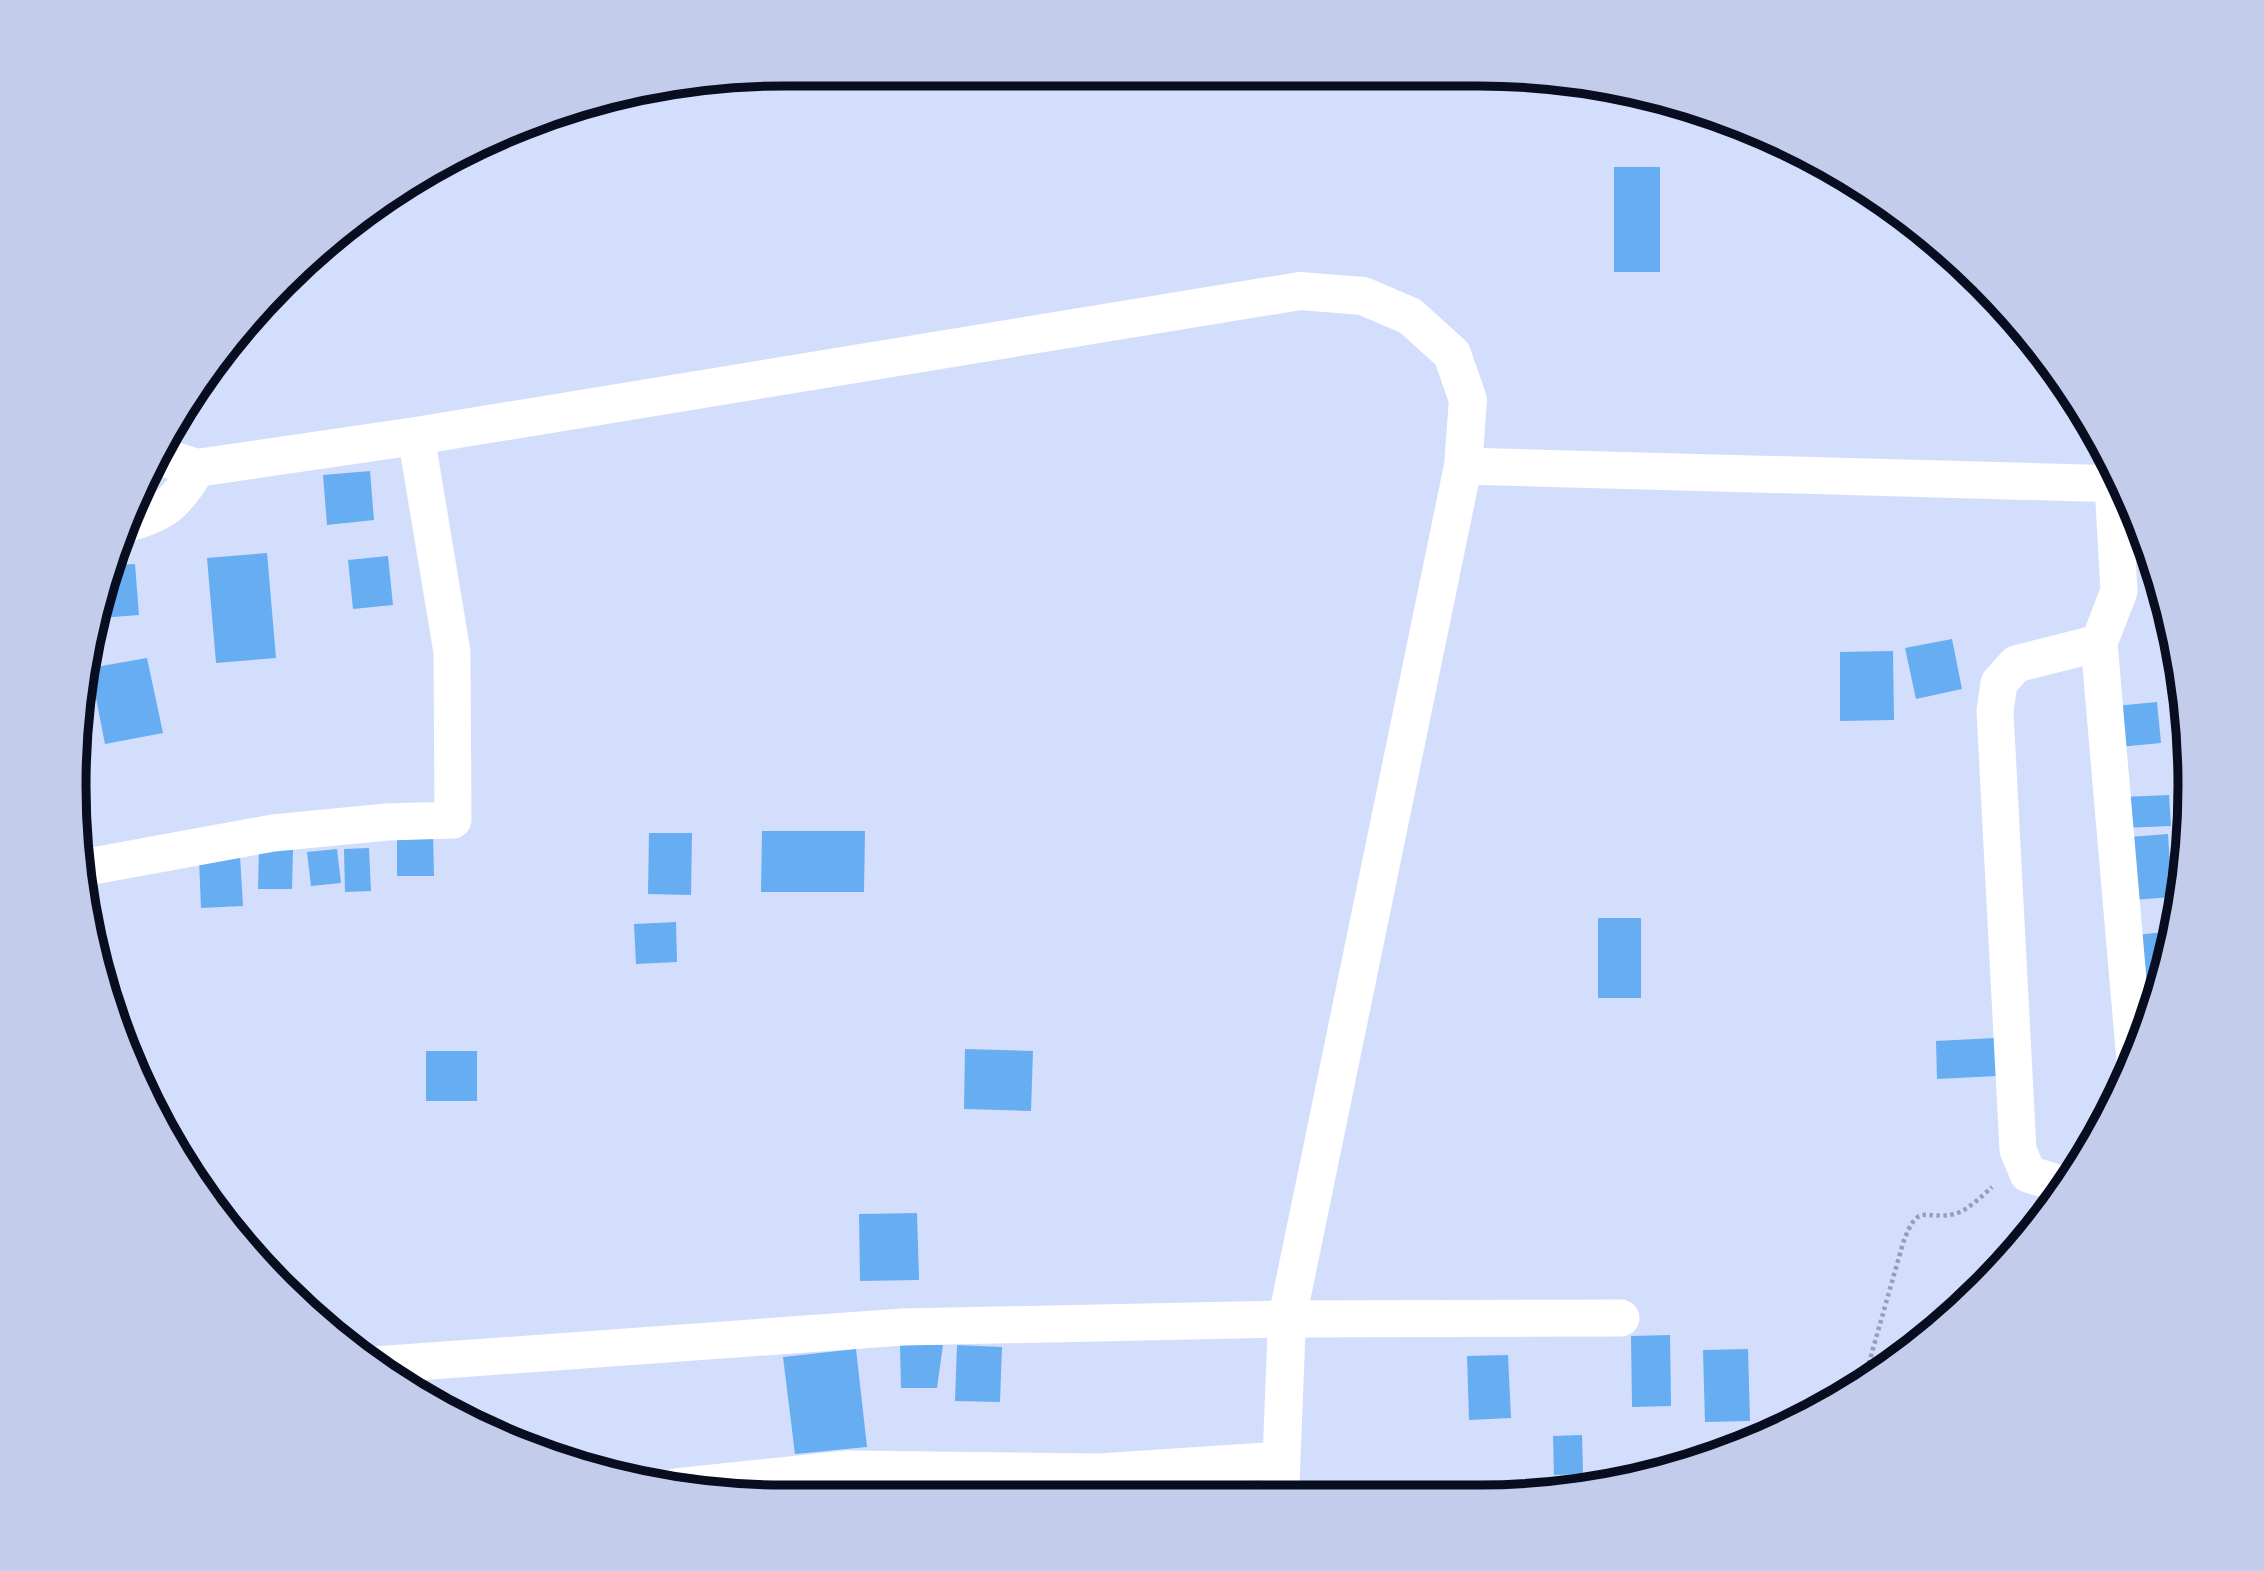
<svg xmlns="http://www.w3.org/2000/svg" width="2264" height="1571" font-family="Mulish,sans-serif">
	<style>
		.building { fill: #67adf2 }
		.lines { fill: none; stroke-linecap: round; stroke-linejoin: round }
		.path { stroke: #959eb9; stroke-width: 4.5; stroke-dasharray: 3.5 3.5; stroke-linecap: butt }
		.minor { stroke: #fff; stroke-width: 37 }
		.tertiary { stroke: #fff; stroke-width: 38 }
		.rim { fill: none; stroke: #080d1f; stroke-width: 9 }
	</style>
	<rect width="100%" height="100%" fill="#d3defd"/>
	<g class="building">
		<rect x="1614" y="167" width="46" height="105"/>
		<path d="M370 471 374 520 327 525 323 475Z"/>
		<path d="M267 553 276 658 216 663 207 558Z"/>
		<path d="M388 556 393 605 353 609 348 560Z"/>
		<path d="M135 564 139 615 100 618 114 565Z"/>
		<path d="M1952 639 1962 689 1916 699 1905 648Z"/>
		<path d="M1893 651 1894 720 1840 721V652Z"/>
		<path d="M147 658 163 733 105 744 90 668Z"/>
		<path d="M2157 702 2161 743 2119 747 2115 706Z"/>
		<path d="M2169 795 2171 826 2123 828 2122 797Z"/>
		<path d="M397 831H433L434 876H397Z"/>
		<path d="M762 831H865L864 892H761Z"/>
		<path d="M649 833H692L691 895 648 894Z"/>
		<path d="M2168 834 2172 897 2133 900 2129 837Z"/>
		<path d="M369 848 371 891 345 892 344 849Z"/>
		<path d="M259 849 293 850 292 889H258Z"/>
		<path d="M337 849 341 883 311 886 307 852Z"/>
		<path d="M240 856 243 906 201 908 199 859Z"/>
		<rect x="1598" y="918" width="43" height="80"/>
		<path d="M676 922 677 962 636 964 634 924Z"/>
		<path d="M2175 931 2161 978 2138 980 2135 935Z"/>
		<path d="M1995 1038 1997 1076 1937 1079 1936 1041Z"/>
		<path d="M965 1049 1033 1051 1031 1111 964 1109Z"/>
		<rect x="426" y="1051" width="51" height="50"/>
		<path d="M917 1213 919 1280 860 1281 859 1214Z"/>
		<path d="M1670 1335 1671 1406 1632 1407 1631 1336Z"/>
		<path d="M900 1345H943L937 1388H901Z"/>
		<path d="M957 1345 1002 1347 1000 1402 955 1401Z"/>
		<path d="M856 1349 867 1447 795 1454 783 1357Z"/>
		<path d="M1748 1349 1750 1421 1705 1422 1703 1350Z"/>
		<path d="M1508 1355 1511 1418 1469 1420 1467 1356Z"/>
		<path d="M1582 1435 1583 1474 1554 1475 1553 1436Z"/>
		<rect x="1300" y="1488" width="53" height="9"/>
	</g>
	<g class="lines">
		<path class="path" d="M1863 1384 1903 1243C1919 1200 1923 1221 1955 1214 1968 1210 1982 1196 1992 1187"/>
		<g class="minor">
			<path d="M1463 466 2121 484"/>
			<path d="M125 524C164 514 177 503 197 468"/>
			<path d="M2099 643 2119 591 2113 485"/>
			<path d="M82 868 273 833 387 822 453 820 452 652 416 436"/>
			<path d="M2067 1186 2028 1174 2018 1150 1995 711 1999 683 2016 664 2099 643 2135 1061"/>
			<path d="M375 1365 903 1327 1287 1319 1621 1318"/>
			<path d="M675 1487 847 1469 1100 1472 1281 1460"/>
		</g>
		<path class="tertiary" d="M159 450 165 458 197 468 416 436 1300 291 1363 296 1410 316 1452 354 1468 400 1463 466 1287 1319 1280 1497"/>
	</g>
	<path d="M0 0H2264V1571H0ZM785 86H1479A699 699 0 0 1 2178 785V786A699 699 0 0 1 1479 1485H785A699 699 0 0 1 86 786V785A699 699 0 0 1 785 86Z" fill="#c3cdeb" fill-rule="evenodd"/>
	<path class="rim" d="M785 86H1479A699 699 0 0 1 2178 785V786A699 699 0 0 1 1479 1485H785A699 699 0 0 1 86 786V785A699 699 0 0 1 785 86Z"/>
</svg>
